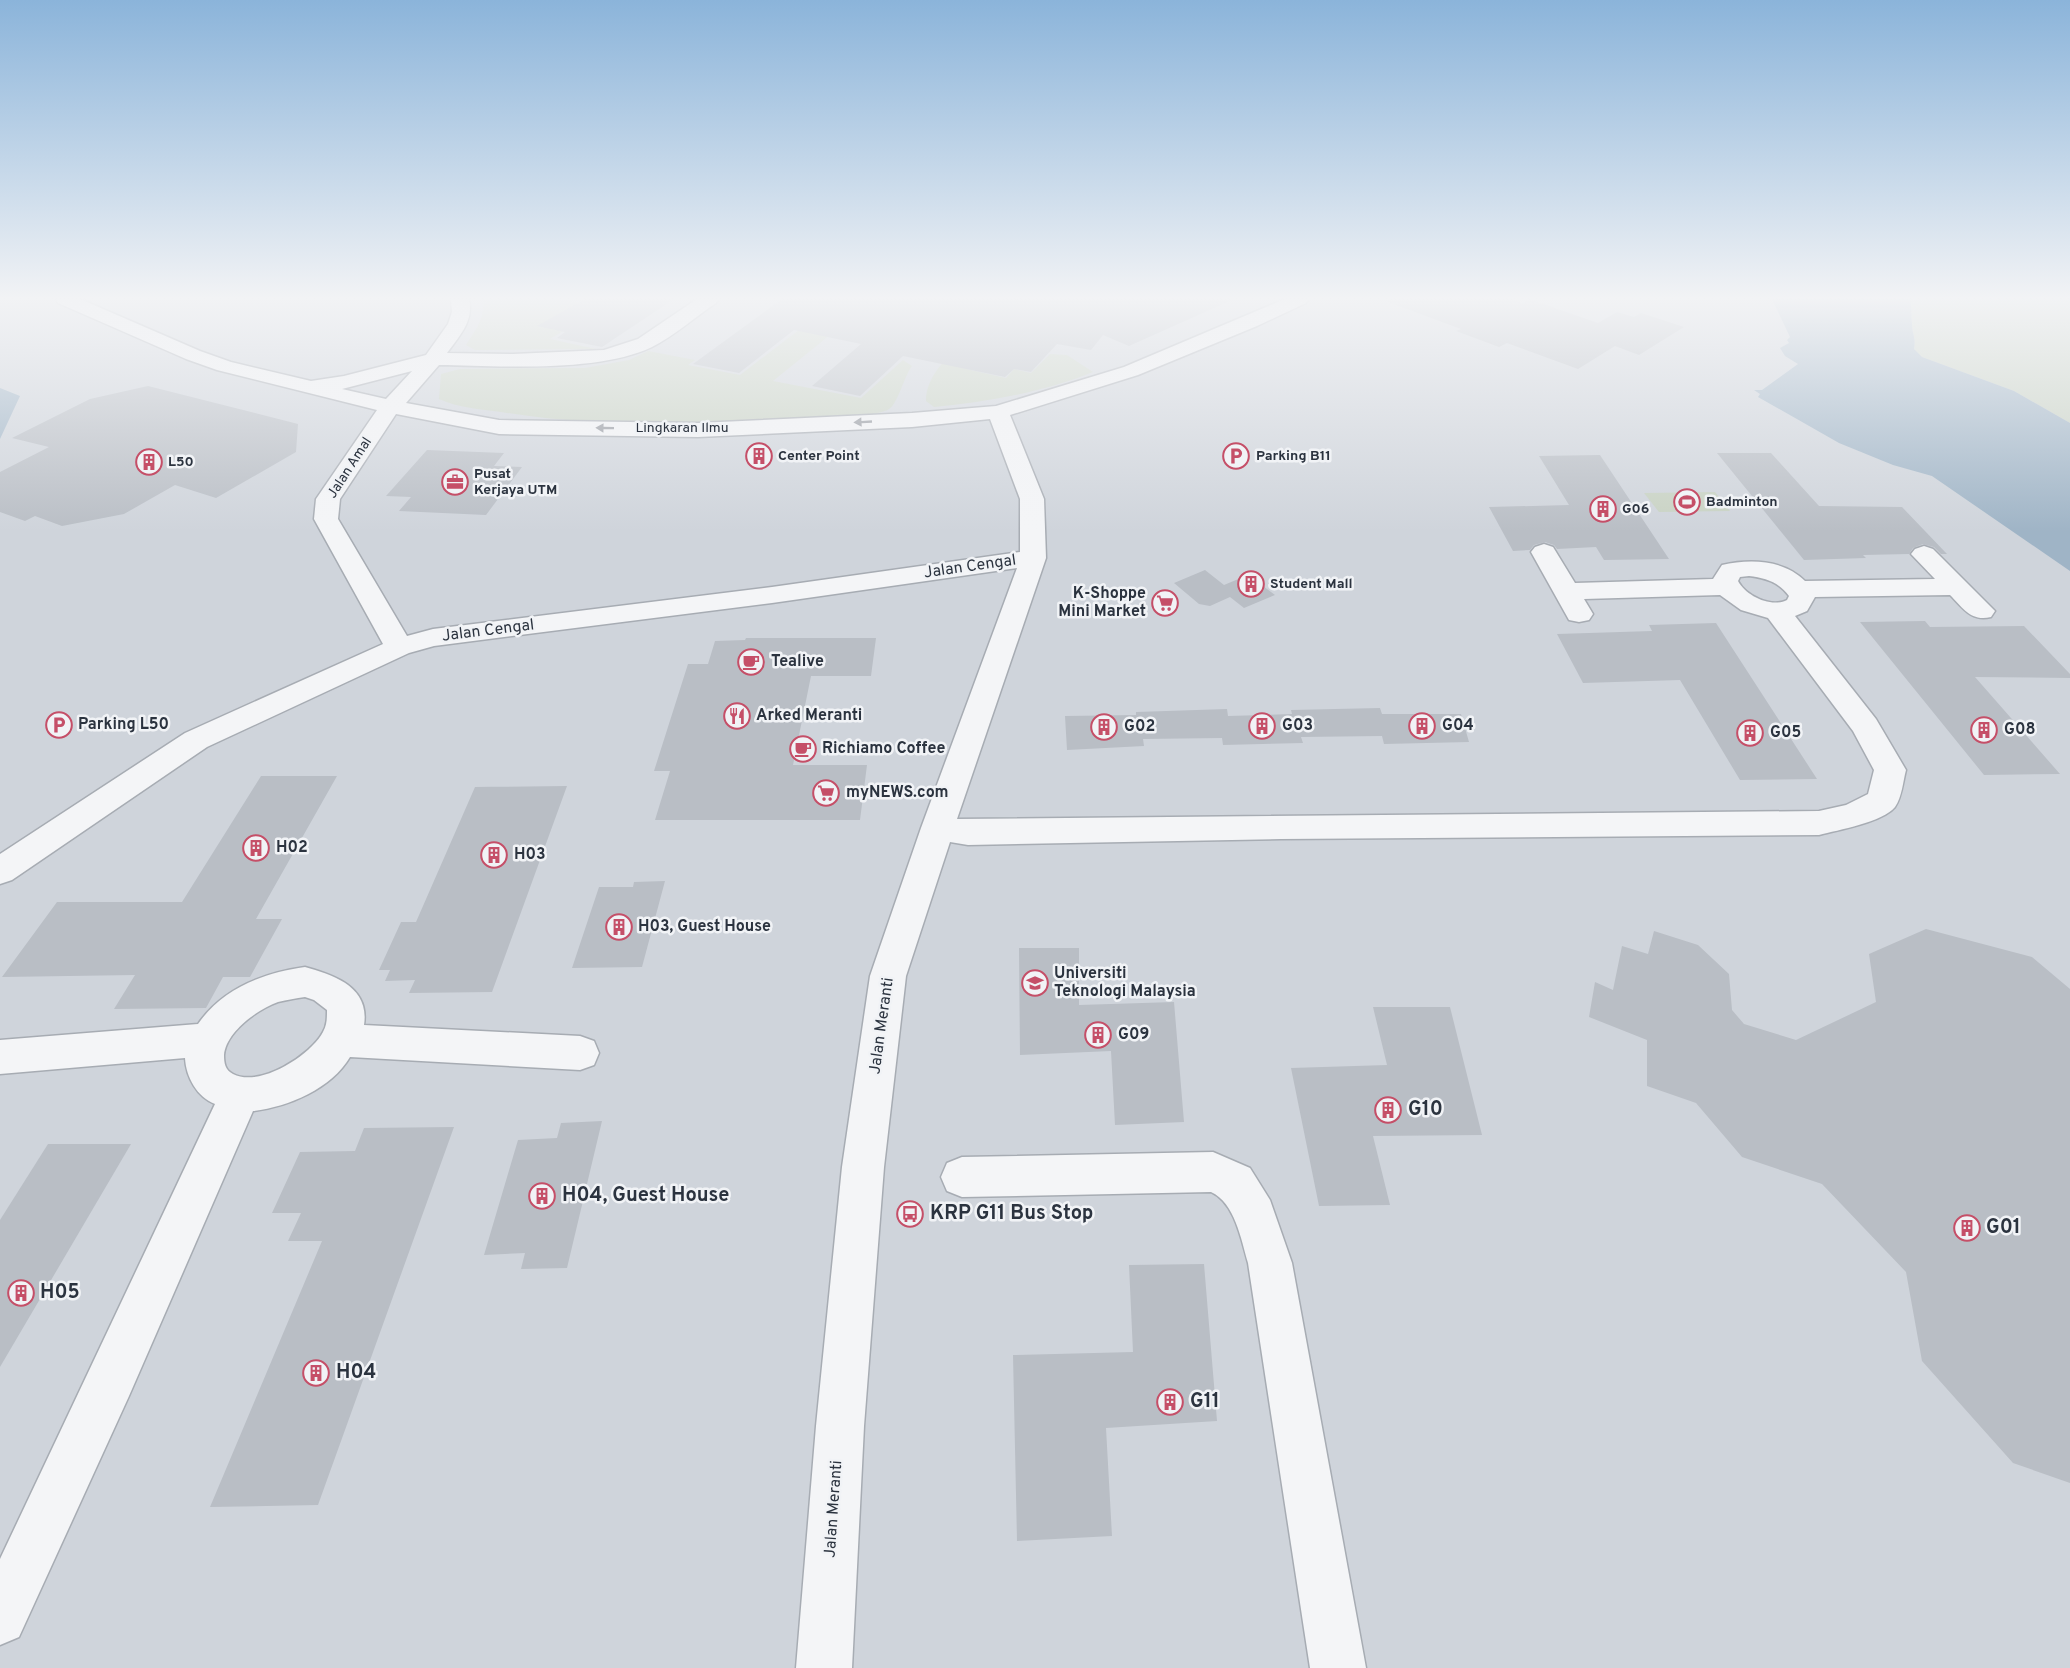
<svg xmlns="http://www.w3.org/2000/svg" width="2070" height="1668" font-family="Overpass,sans-serif">
	<style>
		.built { fill: #cfd4db }
		.green { fill: #c8d2c3 }
		.water { fill: #9fb4c6 }
		.building { fill: #b9bec5 }
		.lines { fill: none; stroke-linecap: round; stroke-linejoin: round }
		.minor-casing { stroke: #a7acb3; stroke-width: 3 }
		.minor { fill: #f4f5f7; fill-rule: evenodd }
		.oneway { fill: #90949b }
		.labels { text-anchor: middle; dominant-baseline: central; stroke-width: 5; stroke-linejoin: round; paint-order: stroke }
		.far-street-label { font-size: 14px; fill: #2b333f; stroke: #f1f3f6 }
		.far-poi-label { font-size: 14px; font-weight: bold; fill: #2b333f; stroke: #f1f3f6; text-anchor: start }
		.street-label { font-size: 16px; fill: #2b333f; stroke: #f1f3f6 }
		.poi-label { font-size: 16px; font-weight: bold; fill: #2b333f; stroke: #f1f3f6; text-anchor: start }
		.near-poi-label { font-size: 20px; font-weight: bold; fill: #2b333f; stroke: #f1f3f6; text-anchor: start }
	</style>
	<rect width="100%" height="100%" fill="#e1e5e9"/>
	<rect class="built" x="0" y="299" width="2070" height="1369"/>
	<g class="green">
		<path d="M483 299H558L583 303 592 299H615L550 339 596 349 475 350 466 345C475 331 486 317 483 299Z"/>
		<path d="M1910 299H2070V423L2014 391 1922 357 1914 350C1916 336 1912 335 1912 324 1911 315 1912 308 1910 299Z"/>
		<path d="M817 316 846 322 773 381 861 398 903 360 912 366C904 376 898 404 889 409 876 417 842 416 826 417 720 426 606 429 501 412 480 409 459 408 439 399L441 374 460 369 585 368 629 360 648 351 695 360 688 365 740 375Z"/>
		<path d="M963 341 966 369 1006 378 1014 369 1031 373 1050 354 1067 355 1093 372C1044 392 987 402 934 407L926 401C926 376 947 358 963 341Z"/>
		<path d="M1715 492 1730 511 1659 512 1644 493Z"/>
	</g>
	<g class="water">
		<path d="M1772 299H1910C1912 308 1911 315 1912 324 1912 335 1916 336 1914 349L1922 357 2014 391 2070 423V571L1932 476 1893 465 1839 443 1758 397 1760 394 1754 390H1762L1798 364 1785 356 1780 348 1789 343 1787 340 1790 337Z"/>
		<path d="M0 388 20 396 0 439Z"/>
	</g>
	<g class="building">
		<path d="M585 299H674L602 347 557 338 565 332 537 326Z"/>
		<path d="M782 299H1234L1129 346 1103 335 1091 350 1057 344 1031 372 1014 369 1005 377 903 356 860 396 812 386 861 344 794 330 739 373 693 364Z"/>
		<path d="M1388 299H1511L1523 303 1529 299 1598 323 1617 312 1634 317 1641 313 1684 327 1639 355 1615 346 1578 369 1507 343 1499 347 1456 331 1461 329 1388 302Z"/>
		<path d="M148 386 298 424 296 452 216 498 175 485 124 514 62 526 35 516 25 521 0 512V472L49 447 12 438 90 399Z"/>
		<path d="M427 450 504 453 494 466 522 467 486 515 399 511 411 497 386 496Z"/>
		<path d="M1717 453H1771L1819 506 1902 507 1947 554H1941L1934 547 1923 544 1913 548 1909 554 1863 555 1866 558 1804 560Z"/>
		<path d="M1600 455 1669 559 1604 560 1596 547 1557 549 1554 545 1545 542 1534 545 1530 550 1513 551 1489 507 1569 505 1539 456Z"/>
		<path d="M1205 570 1224 585 1248 575 1275 595 1244 608 1230 597 1210 606 1199 604 1174 583Z"/>
		<path d="M1925 621 1930 627 2024 626 2070 674V678L1975 677 2060 774 1984 775 1860 622Z"/>
		<path d="M1716 623 1817 779 1740 780 1680 680 1583 683 1557 634 1652 631 1649 625Z"/>
		<path d="M746 638H876L871 676H811L793 765H867L860 820H655L670 771H654L688 664H708L715 641 745 640Z"/>
		<path d="M1380 708 1382 714H1461L1469 742 1384 744 1382 736 1301 737 1303 743 1223 745 1222 738 1143 739 1144 746 1067 750 1065 716 1136 715V712L1227 709 1228 716 1292 714 1291 710Z"/>
		<path d="M261 776H337L256 919H282L250 977H223L206 1008 114 1009 135 975 2 977 57 902H182Z"/>
		<path d="M567 786 492 992 409 993 415 980 385 981 390 970H379L401 922H416L475 787Z"/>
		<path d="M665 881 642 967 572 968 599 887H633L634 882Z"/>
		<path d="M1926 929 2032 957 2070 989V1483L2013 1463 1922 1361 1906 1272 1822 1184 1742 1157 1696 1103 1647 1086V1040L1589 1017 1595 982 1613 990 1622 946 1648 954 1654 931 1698 945 1729 974 1732 1010 1744 1024 1796 1040 1876 1002 1869 954Z"/>
		<path d="M1019 948H1079V1005L1174 1002 1184 1122 1115 1125 1111 1051 1020 1055Z"/>
		<path d="M1373 1007H1450L1482 1135 1373 1136 1390 1205 1319 1206 1291 1068 1387 1065Z"/>
		<path d="M602 1121 567 1268 521 1269 525 1253 484 1255 518 1140 557 1138 561 1123Z"/>
		<path d="M454 1127 318 1505 210 1507 322 1241H288L301 1213H272L300 1152 355 1151 364 1128Z"/>
		<path d="M48 1144H131L0 1367V1220Z"/>
		<path d="M1204 1264 1217 1421 1106 1428 1112 1536 1017 1541 1013 1355 1133 1352 1129 1265Z"/>
	</g>
	<g class="lines">
		<g class="minor-casing">
			<g id="minor">
				<path d="M56 299H80L200 351 231 362 311 381 344 376 426 355 448 324 452 312 451 299H469C474 321 460 335 447 353L513 354 604 350 638 339 697 299H718L716 303C695 317 674 336 652 347 598 373 499 366 439 365L406 403 499 420 698 423 912 413 996 406 1124 367 1285 299H1308L1306 303 1257 326 1138 375 1010 415 1044 499 1046 558 957 819 1819 811 1846 805 1868 794 1874 770 1853 731 1768 618 1741 610 1720 595 1584 599 1593 614 1589 620 1579 622 1569 620 1531 552 1535 547 1544 544 1553 547 1575 583 1713 579 1722 565C1749 559 1783 559 1805 581L1935 579 1911 554 1915 549 1924 546 1933 549 1995 611 1991 617C1971 622 1963 608 1950 595L1815 597 1807 611 1795 616 1876 719 1906 770C1903 781 1902 797 1895 807 1883 822 1838 830 1819 835L1281 839 968 845 950 842 906 976 884 1167 864 1426 852 1668H796L816 1426 842 1167 870 976 921 828 1017 568 772 603 434 646 409 653 207 747 12 880 0 884V854L185 733 383 644 314 519 316 499 377 410 217 370 186 359 58 303ZM412 371 386 399 342 389ZM396 414 499 434 698 437 912 427 990 419 1020 499V552L772 587 433 629 407 636 338 519 340 499ZM1749 576C1765 578 1779 582 1789 596L1787 600C1771 608 1746 596 1738 581L1740 577Z"/>
				<path d="M305 967C334 975 370 987 364 1025L580 1036 594 1041 599 1053 594 1065 580 1070 350 1057C331 1089 288 1107 253 1111L129 1396 19 1637 0 1645V1559L215 1104C197 1097 186 1077 185 1058L0 1074V1040L198 1024C223 988 263 973 305 967ZM305 997 314 1000 327 1010C327 1018 327 1025 323 1032 311 1055 260 1088 233 1074 225 1070 224 1063 224 1055 226 1032 258 1009 278 1002 287 1000 296 998 305 997Z"/>
				<path d="M1213 1152 1250 1168 1270 1200 1292 1263 1366 1668H1310L1248 1263C1241 1239 1235 1203 1211 1192L962 1197 947 1191 941 1177 947 1163 962 1157Z"/>
			</g>
		</g>
		<use href="#minor" class="minor"/>
	</g>
	<defs><path id="oneway-solid" d="M-6-.8H1V-3.2L6.5 0L1 3.2V.8H-6Z" transform="scale(1.5)"/></defs>
	<g class="oneway">
		<use href="#oneway-solid" transform="translate(863 422) rotate(177)"/>
		<use href="#oneway-solid" transform="translate(605 428) rotate(-179)"/>
	</g>
	<linearGradient id="sky" x2="0" y2="1"><stop stop-color="#8bb4da"/><stop offset="0.56" stop-color="#f2f3f5"/><stop offset="1" stop-color="#f2f3f5" stop-opacity="0"/></linearGradient>
	<rect width="2070" height="532" fill="url(#sky)"/>
	<defs>
		<g id="building-ring" transform="scale(1.35)"><circle r="9.5" fill="#f1f3f6" stroke="#c54f68" stroke-width="1.5"/><path d="M-4-6H4V6H1V3H-1V6H-4ZM-2.5-4.3h1.7v1.8h-1.7ZM.8-4.3h1.7v1.8H.8ZM-2.5-1h1.7V.8h-1.7ZM.8-1h1.7V.8H.8Z" fill="#c54f68"/></g>
		<g id="parking-ring" transform="scale(1.35)"><circle r="9.5" fill="#f1f3f6" stroke="#c54f68" stroke-width="1.5"/><path d="M-3.5-5.5H1a3.5 3.5 0 0 1 0 7H-1V5.5H-3.5ZM-1-3.4V-.6H.8a1.4 1.4 0 0 0 0-2.8Z" fill="#c54f68"/></g>
		<g id="office-ring" transform="scale(1.35)"><circle r="9.5" fill="#f1f3f6" stroke="#c54f68" stroke-width="1.5"/><path d="M-6-3h4V-5.5h4V-3h4V5H-6ZM-1-4.5V-3h2v-1.5ZM-6 0V1H6V0Z" fill="#c54f68"/></g>
		<g id="stadium-ring" transform="scale(1.35)"><circle r="9.5" fill="#f1f3f6" stroke="#c54f68" stroke-width="1.5"/><path d="M0-5a6.5 5 0 1 0 0 10a6.5 5 0 1 0 0-10ZM-3.5-1.8h7v3.6h-7Z" fill="#c54f68"/></g>
		<g id="supermarket-ring" transform="scale(1.35)"><circle r="9.5" fill="#f1f3f6" stroke="#c54f68" stroke-width="1.5"/><path d="M-6-5.5h2.5l.6 2H6L4.5 2H-2.5L-4.4-4H-6ZM-1.5 3.2a1.3 1.3 0 1 0 .1 0ZM3 3.2a1.3 1.3 0 1 0 .1 0Z" fill="#c54f68"/></g>
		<g id="cafe-ring" transform="scale(1.35)"><circle r="9.5" fill="#f1f3f6" stroke="#c54f68" stroke-width="1.5"/><path d="M-5.5-4.5H6V0H3Q3 3.5 0 3.5H-2.5Q-5.5 3.5-5.5 0ZM3-3.2v2h1.7v-2ZM-6 4.5H4V6H-6Z" fill="#c54f68"/></g>
		<g id="restaurant-ring" transform="scale(1.35)"><circle r="9.5" fill="#f1f3f6" stroke="#c54f68" stroke-width="1.5"/><path d="M-5-6h1v4h1v-4h1v4h1v-4h1v5L-1.5 .5V6h-2V.5L-5-1ZM5-6V6H3V1.5H1.5Q1.5-4 5-6Z" fill="#c54f68"/></g>
		<g id="university-ring" transform="scale(1.35)"><circle r="9.5" fill="#f1f3f6" stroke="#c54f68" stroke-width="1.5"/><path d="M0-5L7-2L0 1L-7-2ZM-4 1L0 2.5L4 1V4Q0 6-4 4Z" fill="#c54f68"/></g>
		<g id="bus-ring" transform="scale(1.35)"><circle r="9.5" fill="#f1f3f6" stroke="#c54f68" stroke-width="1.5"/><path d="M-5-6H5V4H4V6H2V4H-2V6H-4V4H-5ZM-3.5-4V0h7V-4ZM-3.5 1.2v1.5H-2V1.2ZM2 1.2v1.5H3.5V1.2Z" fill="#c54f68"/></g>
	</defs>
	<g fill-rule="evenodd">
		<use href="#building-ring" x="759" y="456"/>
		<use href="#parking-ring" x="1236" y="456"/>
		<use href="#building-ring" x="149" y="462"/>
		<use href="#office-ring" x="455" y="482"/>
		<use href="#stadium-ring" x="1687" y="502"/>
		<use href="#building-ring" x="1603" y="509"/>
		<use href="#building-ring" x="1251" y="584"/>
		<use href="#supermarket-ring" x="1165" y="603"/>
		<use href="#cafe-ring" x="751" y="662"/>
		<use href="#restaurant-ring" x="737" y="716"/>
		<use href="#parking-ring" x="59" y="725"/>
		<use href="#building-ring" x="1262" y="726"/>
		<use href="#building-ring" x="1422" y="726"/>
		<use href="#building-ring" x="1104" y="727"/>
		<use href="#building-ring" x="1984" y="730"/>
		<use href="#building-ring" x="1750" y="733"/>
		<use href="#cafe-ring" x="803" y="749"/>
		<use href="#supermarket-ring" x="826" y="793"/>
		<use href="#building-ring" x="256" y="848"/>
		<use href="#building-ring" x="494" y="855"/>
		<use href="#building-ring" x="619" y="927"/>
		<use href="#university-ring" x="1035" y="983"/>
		<use href="#building-ring" x="1098" y="1035"/>
		<use href="#building-ring" x="1388" y="1110"/>
		<use href="#building-ring" x="542" y="1196"/>
		<use href="#bus-ring" x="910" y="1214"/>
		<use href="#building-ring" x="1967" y="1228"/>
		<use href="#building-ring" x="21" y="1293"/>
		<use href="#building-ring" x="316" y="1373"/>
		<use href="#building-ring" x="1170" y="1402"/>
	</g>
	<g class="labels">
		<g class="far-street-label">
			<text x="682" y="428">Lingkaran Ilmu</text>
			<text transform="translate(350 468) rotate(-57)">Jalan Amal</text>
		</g>
		<g class="far-poi-label">
			<text x="778" y="456">Center Point</text>
			<text x="1256" y="456">Parking B11</text>
			<text x="168" y="462">L50</text>
			<text x="474" y="474">Pusat<tspan x="474" dy="16">Kerjaya UTM</tspan></text>
			<text x="1706" y="502">Badminton</text>
			<text x="1622" y="509">G06</text>
			<text x="1270" y="584">Student Mall</text>
		</g>
		<g class="street-label">
			<text transform="translate(970 567) rotate(-8)">Jalan Cengal</text>
			<text transform="translate(488 631) rotate(-7)">Jalan Cengal</text>
			<text transform="translate(882 1026) rotate(-82)">Jalan Meranti</text>
			<text transform="translate(834 1509) rotate(-86)">Jalan Meranti</text>
		</g>
		<g class="poi-label">
			<text x="1146" y="594" text-anchor="end">K-Shoppe<tspan x="1146" dy="18">Mini Market</tspan></text>
			<text x="771" y="662">Tealive</text>
			<text x="756" y="716">Arked Meranti</text>
			<text x="78" y="725">Parking L50</text>
			<text x="1282" y="726">G03</text>
			<text x="1442" y="726">G04</text>
			<text x="1124" y="727">G02</text>
			<text x="2004" y="730">G08</text>
			<text x="1770" y="733">G05</text>
			<text x="822" y="749">Richiamo Coffee</text>
			<text x="846" y="793">myNEWS.com</text>
			<text x="276" y="848">H02</text>
			<text x="514" y="855">H03</text>
			<text x="638" y="927">H03, Guest House</text>
			<text x="1054" y="974">Universiti<tspan x="1054" dy="18">Teknologi Malaysia</tspan></text>
			<text x="1118" y="1035">G09</text>
		</g>
		<g class="near-poi-label">
			<text x="1408" y="1110">G10</text>
			<text x="562" y="1196">H04, Guest House</text>
			<text x="930" y="1214">KRP G11 Bus Stop</text>
			<text x="1986" y="1228">G01</text>
			<text x="40" y="1293">H05</text>
			<text x="336" y="1373">H04</text>
			<text x="1190" y="1402">G11</text>
		</g>
	</g>
</svg>
